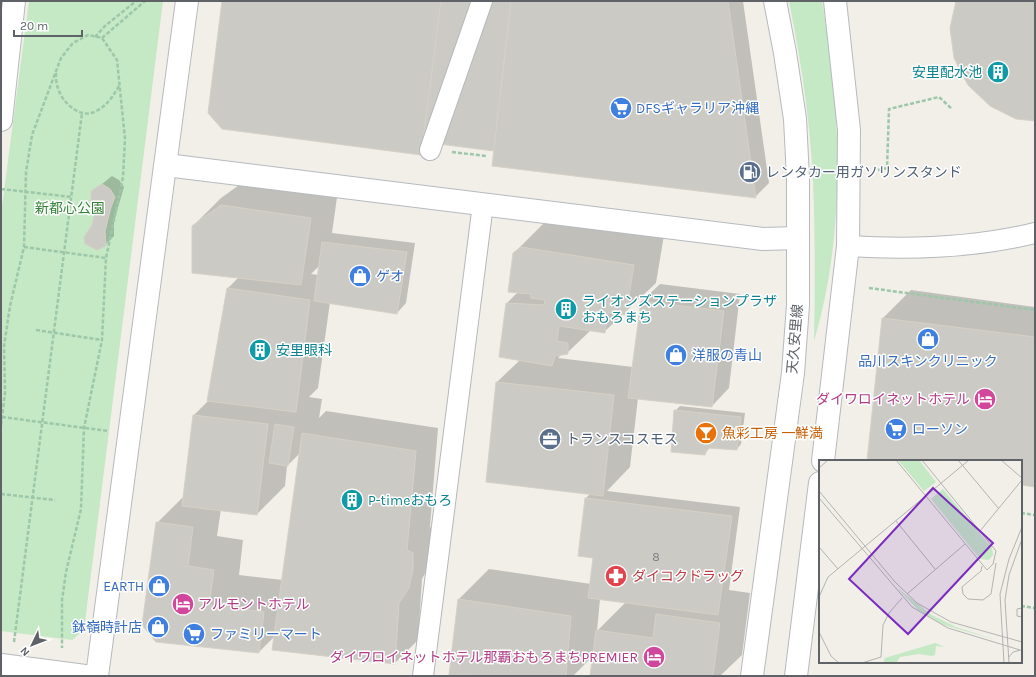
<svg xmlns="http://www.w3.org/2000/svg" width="1036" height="677" font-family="Karla,'Noto Sans JP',sans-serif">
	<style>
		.green { fill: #c5e8c5 }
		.shadow { fill: #0003; fill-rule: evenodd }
		.building { fill: #cccac5; stroke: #d6d1c6 }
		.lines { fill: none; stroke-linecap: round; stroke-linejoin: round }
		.street-casing { stroke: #b5b8bc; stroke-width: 22 }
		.secondary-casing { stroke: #b6babf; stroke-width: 24 }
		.path { stroke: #9cc7a9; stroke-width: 2.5; stroke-dasharray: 4 2; stroke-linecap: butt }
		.street { stroke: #fff; stroke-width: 20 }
		.secondary { stroke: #fff; stroke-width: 22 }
		.labels { text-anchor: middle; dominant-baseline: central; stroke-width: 3; stroke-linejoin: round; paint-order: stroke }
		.number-label { font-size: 12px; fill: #7a7d7f }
		.culture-label { font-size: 14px; fill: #0d838f; stroke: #fff; text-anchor: start }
		.shop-label { font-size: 14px; fill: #366cbe; stroke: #fff; text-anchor: start }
		.service-label { font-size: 14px; fill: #4e5e75; stroke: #fff; text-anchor: start }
		.park-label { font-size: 14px; fill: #348238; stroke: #fff }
		.street-label { font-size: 14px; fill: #5f6368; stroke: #fff }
		.hotel-label { font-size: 14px; fill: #b23c85; stroke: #fff; text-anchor: end }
		.food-label { font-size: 14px; fill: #c56008; stroke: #fff; text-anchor: start }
		.health-label { font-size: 14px; fill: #be3a42; stroke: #fff; text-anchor: start }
		.inset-road { fill: none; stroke: #b3b3b1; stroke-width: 1 }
		.view { fill: #7b2cbf; fill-opacity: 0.15; stroke: #7b2cbf; stroke-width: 2 }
		.inset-edge { fill: none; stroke: #5f6368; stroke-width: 2 }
	</style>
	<rect width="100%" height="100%" fill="#f1efe8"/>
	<g class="green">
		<path d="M29 1H163L84 630 72 640 1 631V214Z"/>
		<path d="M789 1H822C842 110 846 234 814 341 815 297 815 253 814 210 813 140 803 70 789 1Z"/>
	</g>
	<g class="shadow">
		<path d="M223 1H743L769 183 755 197 495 148 433 142 421 154Z"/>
		<path d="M112 176 119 180 124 187 114 221V236L105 245 93 225 97 209 92 192Z"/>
		<path d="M249 178 338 190 332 233 415 243 406 303 397 313 330 302 318 388 309 397 322 399 319 418 326 411 438 428 430 527 435 530 434 556 422 579 418 640 395 663 275 636 259 652 157 641V523L184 496 194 415 208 401 228 288 239 277 193 226 221 198ZM320 265 319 275 311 274ZM301 452 283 580 239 575 243 540 217 536 221 509 257 514 285 486 287 466Z"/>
		<path d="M544 223 664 235 656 283 604 332 591 330 567 353 562 354 558 358 633 367 642 301 660 284 740 294 729 388 712 406 638 398 630 467 607 491 740 507 729 590 750 593 742 655 720 676H591L594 655 573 676H476L450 674 459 599 489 569 591 584 594 557 586 498 591 493 497 382 520 360 507 303 518 292 514 253ZM600 599 626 602 597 631Z"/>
		<path d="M911 290 1035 307V485L1021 483V461H868L883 318Z"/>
		<path d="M680 406 745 413 741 444 737 449 710 447 705 454 675 411Z"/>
	</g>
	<g class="building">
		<path d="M222 1H441L421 155 222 129 208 113Z"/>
		<path d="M441 1H511L494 151 423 142Z"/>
		<path d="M511 1H728L756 198 492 166Z"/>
		<path d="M956 1H1035V121L1016 119 990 106 968 85 954 58 950 28Z"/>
		<path d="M102 184 110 189 115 197 111 207 105 231 106 246 97 250 85 244 84 237 92 225 96 209 91 202V191Z"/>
		<path d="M221 205 311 218 301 285 192 273V226Z"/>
		<path d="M322 242 407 252 397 314 314 301Z"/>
		<path d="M521 247 634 265 626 315 608 313 605 333 559 326 557 341 568 343V354L555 356 552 366 499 357 506 303 544 305 545 300 531 298V294L508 292 513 253Z"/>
		<path d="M227 288 310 300 296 412 207 401Z"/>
		<path d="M641 301 724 311 712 407 628 398Z"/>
		<path d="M882 318 1035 337V487L1021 485V461H867Z"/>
		<path d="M496 382 614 395 603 496 486 482Z"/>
		<path d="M674 410 741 417 737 450 707 448 705 455 671 452Z"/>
		<path d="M193 415 268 424 257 515 182 506Z"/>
		<path d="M275 424 294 427 288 466 269 463Z"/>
		<path d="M302 433 416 451 407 550 413 553V569L409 588 399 603 395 664 272 650Z"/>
		<path d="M585 498 732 516 718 615 588 598 593 558 578 556Z"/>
		<path d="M156 522 193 527 188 566 214 570 209 605 264 612 259 653 156 642 142 625Z"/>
		<path d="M458 599 571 616 566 676 449 675Z"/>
		<path d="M656 614 720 623 713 676H590L596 630 653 638Z"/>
	</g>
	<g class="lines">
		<g class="street-casing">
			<g id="street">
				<path d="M430 150 482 1"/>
				<path d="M848 246C910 250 974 248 1035 233"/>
				<path d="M423 676 483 204"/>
			</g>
		</g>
		<g class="secondary-casing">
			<g id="secondary">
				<path d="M1 120 14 1"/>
				<path d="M166 165 763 239 798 238"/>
				<path d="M823 461 848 246 849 130 835 1"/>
				<path d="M1 665 85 676"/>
				<path d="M97 676 187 1"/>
				<path d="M752 676 793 373 798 305V178L795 119 785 53 775 1"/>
				<path d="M796 676 820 483"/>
			</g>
		</g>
		<g class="path">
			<path d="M95 37 105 26 136 1"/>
			<path d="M102 38 145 1"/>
			<path d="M56 73C56 78 56 84 58 88 62 103 81 120 96 111 107 106 113 96 119 86"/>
			<path d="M452 152 486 156"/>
			<path d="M878 170 887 168 889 109 939 97 952 109"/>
			<path d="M1 189 72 197"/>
			<path d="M24 247 106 258"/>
			<path d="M869 288 1035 310"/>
			<path d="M36 330 102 340"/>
			<path d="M2 417 108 431"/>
			<path d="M1 425 5 393 4 346 10 306 24 247 26 172 32 135 61 58 73 43 88 35 102 38 117 60 125 139 123 177 106 258 102 340 84 428 81 509 66 572 62 600V648"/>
			<path d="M1 494 55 500"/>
			<path d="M1021 513 1035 515"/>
			<path d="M1021 606 1035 608"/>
			<path d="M14 642 82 113"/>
		</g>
		<use href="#street" class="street"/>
		<use href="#secondary" class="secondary"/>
	</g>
	<defs>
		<g id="building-disc" transform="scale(1.15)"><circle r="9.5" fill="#0f9aa8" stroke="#fff"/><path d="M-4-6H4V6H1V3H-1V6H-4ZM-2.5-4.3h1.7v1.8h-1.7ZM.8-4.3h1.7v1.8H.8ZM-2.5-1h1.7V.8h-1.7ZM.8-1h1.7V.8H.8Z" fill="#fff"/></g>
		<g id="supermarket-disc" transform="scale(1.15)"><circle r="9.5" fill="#3f7fe0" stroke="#fff"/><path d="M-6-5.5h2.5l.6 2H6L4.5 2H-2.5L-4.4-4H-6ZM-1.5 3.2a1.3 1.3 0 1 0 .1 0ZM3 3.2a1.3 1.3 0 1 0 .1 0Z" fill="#fff"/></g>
		<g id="fuel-disc" transform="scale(1.15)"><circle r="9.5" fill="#5c6f8a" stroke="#fff"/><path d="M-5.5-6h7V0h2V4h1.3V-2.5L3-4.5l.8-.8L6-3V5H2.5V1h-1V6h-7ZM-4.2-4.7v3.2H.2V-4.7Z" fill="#fff"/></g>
		<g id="shop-disc" transform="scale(1.15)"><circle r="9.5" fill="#3f7fe0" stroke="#fff"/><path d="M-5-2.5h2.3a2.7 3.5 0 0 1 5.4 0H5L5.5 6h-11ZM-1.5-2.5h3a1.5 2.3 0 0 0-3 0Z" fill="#fff"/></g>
		<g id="hotel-disc" transform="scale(1.15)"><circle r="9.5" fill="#d1479c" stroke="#fff"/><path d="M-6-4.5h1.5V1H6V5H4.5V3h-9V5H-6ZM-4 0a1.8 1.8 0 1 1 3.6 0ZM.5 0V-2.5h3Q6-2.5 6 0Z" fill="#fff"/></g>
		<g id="bar-disc" transform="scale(1.15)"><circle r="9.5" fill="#e8710a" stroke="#fff"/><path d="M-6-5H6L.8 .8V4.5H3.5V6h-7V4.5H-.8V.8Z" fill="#fff"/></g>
		<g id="office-disc" transform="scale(1.15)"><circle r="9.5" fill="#5c6f8a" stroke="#fff"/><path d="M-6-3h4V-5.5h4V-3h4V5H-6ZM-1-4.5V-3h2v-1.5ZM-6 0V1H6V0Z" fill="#fff"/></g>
		<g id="pharmacy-disc" transform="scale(1.15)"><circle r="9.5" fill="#e0444e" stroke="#fff"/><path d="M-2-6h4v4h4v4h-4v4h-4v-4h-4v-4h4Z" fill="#fff"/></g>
	</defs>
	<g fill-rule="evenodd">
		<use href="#building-disc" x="998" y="72"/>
		<use href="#supermarket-disc" x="621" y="108"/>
		<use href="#fuel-disc" x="750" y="172"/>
		<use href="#shop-disc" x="360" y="276"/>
		<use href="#building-disc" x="566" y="309"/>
		<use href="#shop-disc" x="928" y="339"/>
		<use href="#building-disc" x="260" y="350"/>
		<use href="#shop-disc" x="676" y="355"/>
		<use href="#hotel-disc" x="985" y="399"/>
		<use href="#supermarket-disc" x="896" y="429"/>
		<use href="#bar-disc" x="706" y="433"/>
		<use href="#office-disc" x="550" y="439"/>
		<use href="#building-disc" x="352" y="500"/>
		<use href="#pharmacy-disc" x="616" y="576"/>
		<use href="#shop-disc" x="159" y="586"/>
		<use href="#hotel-disc" x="183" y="604"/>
		<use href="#shop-disc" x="158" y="627"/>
		<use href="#supermarket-disc" x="194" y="634"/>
		<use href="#hotel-disc" x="654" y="657"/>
	</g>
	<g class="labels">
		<g class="number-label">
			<text x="656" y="557">8</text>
		</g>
		<g class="culture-label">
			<text x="982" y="72" text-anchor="end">安里配水池</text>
			<text x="582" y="301">ライオンズステーションプラザ<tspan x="582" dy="16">おもろまち</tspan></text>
			<text x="276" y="350">安里眼科</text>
			<text x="368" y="500">P-timeおもろ</text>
		</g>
		<g class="shop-label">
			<text x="636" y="108">DFSギャラリア沖縄</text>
			<text x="376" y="276">ゲオ</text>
			<text x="692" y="355">洋服の青山</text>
			<text x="928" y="361" text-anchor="middle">品川スキンクリニック</text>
			<text x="912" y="429">ローソン</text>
			<text x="144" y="586" text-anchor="end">EARTH</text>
			<text x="142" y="627" text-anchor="end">鉢嶺時計店</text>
			<text x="210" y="634">ファミリーマート</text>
		</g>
		<g class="service-label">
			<text x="766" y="172">レンタカー用ガソリンスタンド</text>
			<text x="566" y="439">トランスコスモス</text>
		</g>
		<g class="park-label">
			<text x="70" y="208">新都心公園</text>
		</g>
		<g class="street-label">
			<text transform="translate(795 339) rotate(-85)">天久安里線</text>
		</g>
		<g class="hotel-label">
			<text x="970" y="399">ダイワロイネットホテル</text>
			<text x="198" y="604" text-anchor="start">アルモントホテル</text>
			<text x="638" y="657">ダイワロイネットホテル那覇おもろまちPREMIER</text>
		</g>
		<g class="food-label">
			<text x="722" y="433">魚彩工房 一鮮満</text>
		</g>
		<g class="health-label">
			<text x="632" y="576">ダイコクドラッグ</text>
		</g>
	</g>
	<g transform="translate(819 460)">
		<rect width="203" height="203" fill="#f1efe8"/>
		<path d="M79 0H100L117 22 105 31ZM124 29 173 88 174 95 170 100 161 99 112 39ZM77 127 113 155 137 167 177 180 125 165 100 151ZM116 183 126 187 117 186 116 195 113 196 100 194 81 197 77 203H64L66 198Z" fill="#c5e8c5"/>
		<path class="inset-road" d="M77 0 168 110 174 104 177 91 103 0M139 0 180 49M182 0 203 18M0 8 9 0M0 31 76 122 98 143 132 162 203 182M0 38 93 147 129 168 201 190M77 61 116 109M161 71 203 20M0 87 19 109M163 106 162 111 143 127 144 134 149 139 164 140 172 134 177 103M88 134 146 84M0 137 9 117 150 0M203 148 198 149V156L203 157M0 172 12 196 20 203M190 197 194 192 202 190M43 203 62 197 64 165 70 153 83 138M185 203 181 134 190 99 203 67M190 203 186 140 190 115 203 79"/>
		<path class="view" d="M114 28 174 83 89 174 30 119Z"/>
		<rect width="203" height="203" class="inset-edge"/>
	</g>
	<rect width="1036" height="677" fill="none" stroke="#5f6368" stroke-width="4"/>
	<g transform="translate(32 645) rotate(227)" stroke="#ffffff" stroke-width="3" paint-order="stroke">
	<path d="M0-3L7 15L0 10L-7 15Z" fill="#5f6368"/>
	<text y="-6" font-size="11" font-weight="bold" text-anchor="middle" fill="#5f6368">N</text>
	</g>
	<path d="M14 30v6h68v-6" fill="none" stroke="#5f6368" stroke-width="2"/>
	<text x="20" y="30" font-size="12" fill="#5f6368" stroke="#ffffff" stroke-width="3" paint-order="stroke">20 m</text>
</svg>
